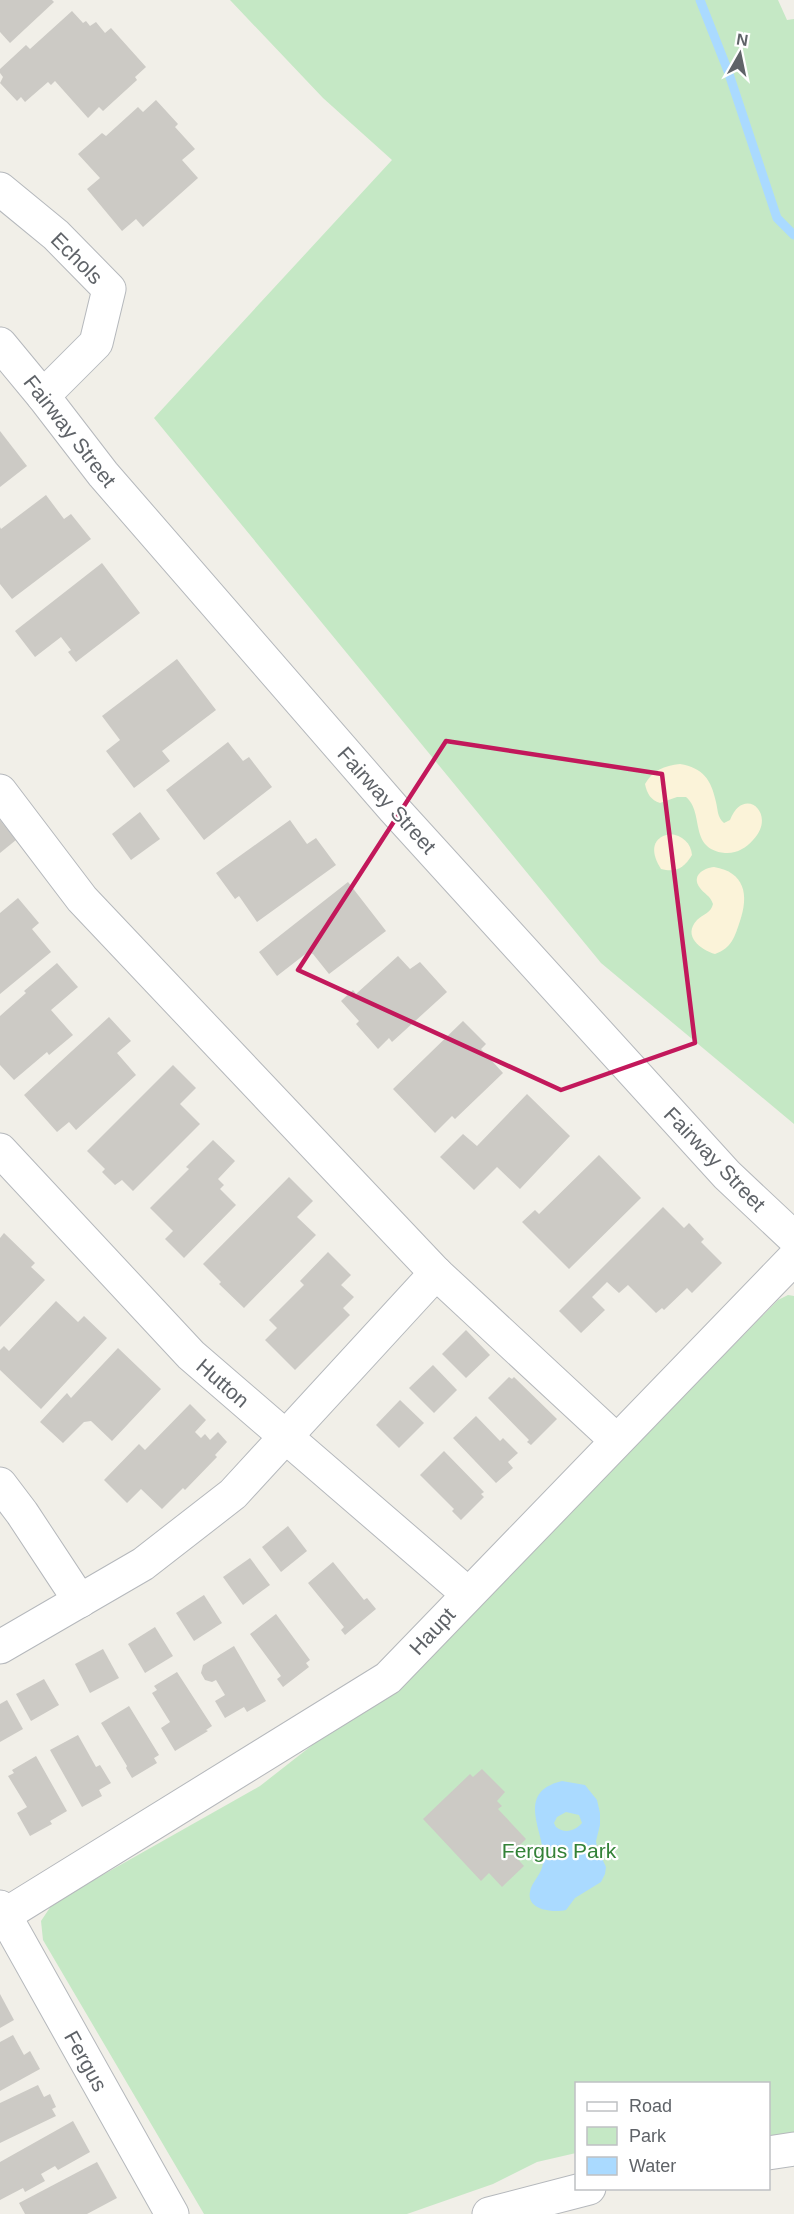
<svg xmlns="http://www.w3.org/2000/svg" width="794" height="2214" font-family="Arial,sans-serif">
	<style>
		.green { fill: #c5e8c5 }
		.sand { fill: #fbf3d9 }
		.water { fill: #aadaff; fill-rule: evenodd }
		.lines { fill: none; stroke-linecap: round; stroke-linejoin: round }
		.stream { stroke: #aadaff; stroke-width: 9 }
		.building { fill: #cccac5 }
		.minor-casing { stroke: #b5b8bc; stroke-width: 35 }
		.minor { stroke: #fff; stroke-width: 33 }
		.marked { fill: none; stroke: #c2185b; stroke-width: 4.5; stroke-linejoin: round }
		.labels { text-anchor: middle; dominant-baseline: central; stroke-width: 4.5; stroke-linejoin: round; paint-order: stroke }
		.street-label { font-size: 21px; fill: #5f6368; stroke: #fff }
		.park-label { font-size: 21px; fill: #348238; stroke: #fff }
	</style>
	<rect width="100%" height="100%" fill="#f1efe8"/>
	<g class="green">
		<path d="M230 0H778L787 20 794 19V1124L601 963 154 418 392 160 323 98Z"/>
		<path d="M788 1295 794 1296V2132L769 2136 768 2084H576V2153L537 2162 493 2184 407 2214H204L43 1940 41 1921 53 1903 260 1786 444 1642 778 1300Z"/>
	</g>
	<g class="sand">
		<path d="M680 764C703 768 711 779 716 802 718 810 717 817 724 823L730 820C744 784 778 814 753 840 746 848 736 854 725 853 688 849 705 813 686 797H677L660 803C651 800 647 794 645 784 653 770 664 766 680 764Z"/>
		<path d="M670 834C682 835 691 843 692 855 684 868 676 873 661 869 652 855 649 838 670 834Z"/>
		<path d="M714 867C745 872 749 895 740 921 735 936 732 948 715 954 701 950 682 936 697 920 703 914 711 913 713 904 710 895 704 894 700 888 691 876 703 868 714 867Z"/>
	</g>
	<path class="water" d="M562 1781 585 1785 597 1800 600 1813V1825L596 1841 597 1848 606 1867 605 1874 601 1882 575 1898 566 1910C552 1913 523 1910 531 1888 534 1880 542 1873 543 1863 548 1835 512 1793 562 1781ZM566 1812 579 1815 582 1823C575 1831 565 1834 556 1827L554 1823 557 1817Z"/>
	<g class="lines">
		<path class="stream" d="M700 0 728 71 777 218 794 235"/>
	</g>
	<g class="building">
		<path d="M0 0H52L54 2 10 43 0 32Z"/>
		<path d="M72 11 83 23 86 21 90 26 96 22 105 33 111 28 146 67 135 77 137 80 103 111 99 107 88 118 55 81 51 85 48 82 25 102 21 97 17 101 0 83 3 77 0 73V69L26 45 30 49Z"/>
		<path d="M156 100 178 124 175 127 195 149 182 160 198 178 143 227 136 219 122 231 87 189 100 178 78 154 102 133 106 136 138 107 143 112Z"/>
		<path d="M0 431 27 466 0 487Z"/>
		<path d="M46 495 64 519 71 514 91 539 12 599 0 584V527L1 529Z"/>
		<path d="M102 563 140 613 76 662 68 652 71 650 61 637 35 657 15 631Z"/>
		<path d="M177 659 216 710 162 751 170 761 134 788 106 751 120 740 102 716Z"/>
		<path d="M228 742 243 761 249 757 272 787 204 840 166 790Z"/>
		<path d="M140 812 160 839 131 860 112 834Z"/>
		<path d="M0 820 16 840 0 853Z"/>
		<path d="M290 820 307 844 316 838 336 865 257 922 239 896 235 899 216 873Z"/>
		<path d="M348 882 386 931 329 974 313 954 308 952 277 976 259 952Z"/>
		<path d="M18 898 39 923 32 929 51 952 0 994V913Z"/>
		<path d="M398 956 410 969 420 962 447 992 392 1042 389 1038 378 1049 356 1024 359 1021 341 1001 353 990 356 994Z"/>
		<path d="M57 963 78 987 51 1010 73 1035 49 1055 47 1052 14 1080 0 1065V1016L26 993 24 991Z"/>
		<path d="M109 1017 131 1041 117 1053 136 1075 76 1130 69 1122 57 1132 24 1095Z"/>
		<path d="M463 1021 486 1044 481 1049 503 1073 455 1119 452 1116 435 1133 393 1089Z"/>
		<path d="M173 1065 196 1088 180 1104 200 1124 133 1191 122 1180 115 1185 102 1172 105 1169 87 1151Z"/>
		<path d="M527 1094 570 1136 520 1189 497 1167 474 1190 440 1157 463 1134 477 1146Z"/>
		<path d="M213 1140 235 1161 218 1179 224 1185 220 1189 236 1205 184 1258 165 1239 173 1231 150 1208 189 1169 186 1167Z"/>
		<path d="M599 1155 641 1198 569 1269 522 1222 535 1210 539 1214Z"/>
		<path d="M289 1177 313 1201 297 1217 316 1235 244 1308 219 1284 221 1282 203 1264Z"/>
		<path d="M663 1207 684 1228 689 1223 704 1239 701 1242 722 1263 692 1293 687 1288 664 1310 662 1308 656 1313 628 1285 619 1293 607 1282 592 1297 605 1310 581 1333 559 1311Z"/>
		<path d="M4 1233 35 1263 31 1267 45 1280 0 1327V1238Z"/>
		<path d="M328 1252 351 1275 341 1285 354 1297 343 1308 350 1315 295 1370 265 1340 277 1328 269 1320 304 1285 300 1281Z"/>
		<path d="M56 1301 78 1322 84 1316 107 1338 41 1409 0 1370V1350L4 1346 9 1351Z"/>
		<path d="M466 1330 490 1355 466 1378 442 1354Z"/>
		<path d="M118 1348 161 1389 112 1441 91 1421 84 1422 63 1443 40 1422 67 1393 71 1398Z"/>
		<path d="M433 1365 457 1390 434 1413 409 1388Z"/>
		<path d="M509 1377 512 1379 514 1377 557 1419 531 1445 527 1442 529 1440 488 1398Z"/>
		<path d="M400 1400 424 1423 399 1448 376 1425Z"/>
		<path d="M190 1404 206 1420 195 1432 201 1438 205 1434 210 1440 218 1432 227 1442 215 1455 217 1457 185 1490 183 1488 162 1509 141 1489 127 1503 104 1480 139 1444 145 1450Z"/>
		<path d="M476 1416 500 1441 503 1438 518 1453 508 1462 513 1468 496 1483 453 1438Z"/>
		<path d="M444 1451 484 1492 481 1494 484 1497 461 1520 452 1511 454 1509 420 1475Z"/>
		<path d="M288 1526 307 1551 281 1572 262 1547Z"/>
		<path d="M250 1558 270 1585 243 1605 223 1577Z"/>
		<path d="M333 1562 364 1600 367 1598 376 1609 345 1635 341 1630 344 1627 308 1583Z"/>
		<path d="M204 1595 222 1623 194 1641 176 1613Z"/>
		<path d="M276 1614 310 1660 306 1663 309 1667 283 1687 277 1679 281 1676 250 1634Z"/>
		<path d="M155 1627 173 1656 145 1673 128 1644Z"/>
		<path d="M234 1646 266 1701 247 1712 244 1707 225 1718 215 1701 225 1695 216 1680 212 1682 205 1680 201 1673 203 1665Z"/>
		<path d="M103 1649 119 1678 90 1693 75 1664Z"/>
		<path d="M177 1672 212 1726 206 1730 208 1731 175 1751 161 1728 170 1722 152 1693 157 1690 154 1686Z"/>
		<path d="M44 1679 59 1705 31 1721 16 1694Z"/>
		<path d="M7 1700 23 1729 0 1742V1704Z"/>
		<path d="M129 1706 159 1755 154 1758 157 1763 132 1778 126 1768 127 1766 101 1723Z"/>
		<path d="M78 1735 96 1767 100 1765 111 1783 99 1790 102 1796 82 1807 50 1750Z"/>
		<path d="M36 1756 67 1811 50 1821 52 1824 30 1836 17 1813 27 1807 8 1776 14 1773 12 1770Z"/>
		<path d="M482 1769 505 1792 497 1801 502 1806 498 1809 526 1839 512 1853 524 1866 502 1887 489 1873 481 1881 423 1819 470 1774 473 1777Z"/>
		<path d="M0 1994 14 2020 0 2028Z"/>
		<path d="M13 2035 24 2055 30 2051 40 2069 0 2091V2042Z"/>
		<path d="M38 2085 44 2097 50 2094 56 2107 52 2109 56 2116 0 2143V2103Z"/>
		<path d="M73 2121 90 2152 58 2170 55 2166 41 2174 45 2181 25 2192 23 2188 0 2200V2162Z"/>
		<path d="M97 2162 117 2198 87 2214H25L19 2203Z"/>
	</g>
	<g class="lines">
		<g class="minor-casing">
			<g id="minor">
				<path d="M0 189 56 235 109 289 96 343 43 396"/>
				<path d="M0 344 43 396 103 474 394 809 727 1175 794 1238"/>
				<path d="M0 791 82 899 436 1273 616 1440"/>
				<path d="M0 1150 191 1355 468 1594"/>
				<path d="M0 1484 22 1513 80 1601"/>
				<path d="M0 1647 143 1564 233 1494 436 1273"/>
				<path d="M0 1907 172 2214"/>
				<path d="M0 1918 388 1678 794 1258"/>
				<path d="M768 2153 794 2149"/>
				<path d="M489 2214 589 2188"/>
			</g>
		</g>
		<use href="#minor" class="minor"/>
	</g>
	<path class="marked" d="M446 741 662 774 695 1043 561 1090 298 970Z"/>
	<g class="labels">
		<g class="street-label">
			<text transform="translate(77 258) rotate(45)">Echols</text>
			<text transform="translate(70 431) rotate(52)">Fairway Street</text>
			<text transform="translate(387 800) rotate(48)">Fairway Street</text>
			<text transform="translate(715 1159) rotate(46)">Fairway Street</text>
			<text transform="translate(223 1383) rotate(41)">Hutton</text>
			<text transform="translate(432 1631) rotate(-47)">Haupt</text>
			<text transform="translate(86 2061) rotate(61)">Fergus</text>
		</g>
		<g class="park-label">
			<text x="559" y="1850">Fergus Park</text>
		</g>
	</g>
	<rect x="575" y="2082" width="195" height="108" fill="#ffffff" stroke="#bfc1c3" stroke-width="1.5"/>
	<rect x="587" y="2102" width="30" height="9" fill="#ffffff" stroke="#bfc1c3" stroke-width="1.5"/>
	<text x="629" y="2112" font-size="18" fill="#5f6368">Road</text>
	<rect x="587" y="2127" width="30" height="18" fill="#c5e8c5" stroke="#bfc1c3" stroke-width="1.5"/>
	<text x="629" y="2142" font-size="18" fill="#5f6368">Park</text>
	<rect x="587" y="2157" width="30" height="18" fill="#aadaff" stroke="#bfc1c3" stroke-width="1.5"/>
	<text x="629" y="2172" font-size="18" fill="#5f6368">Water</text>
	<g transform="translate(740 54) rotate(9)" stroke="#ffffff" stroke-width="4.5" paint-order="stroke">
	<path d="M0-4.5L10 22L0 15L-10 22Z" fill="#5f6368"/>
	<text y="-9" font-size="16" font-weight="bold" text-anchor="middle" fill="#5f6368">N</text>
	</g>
</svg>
